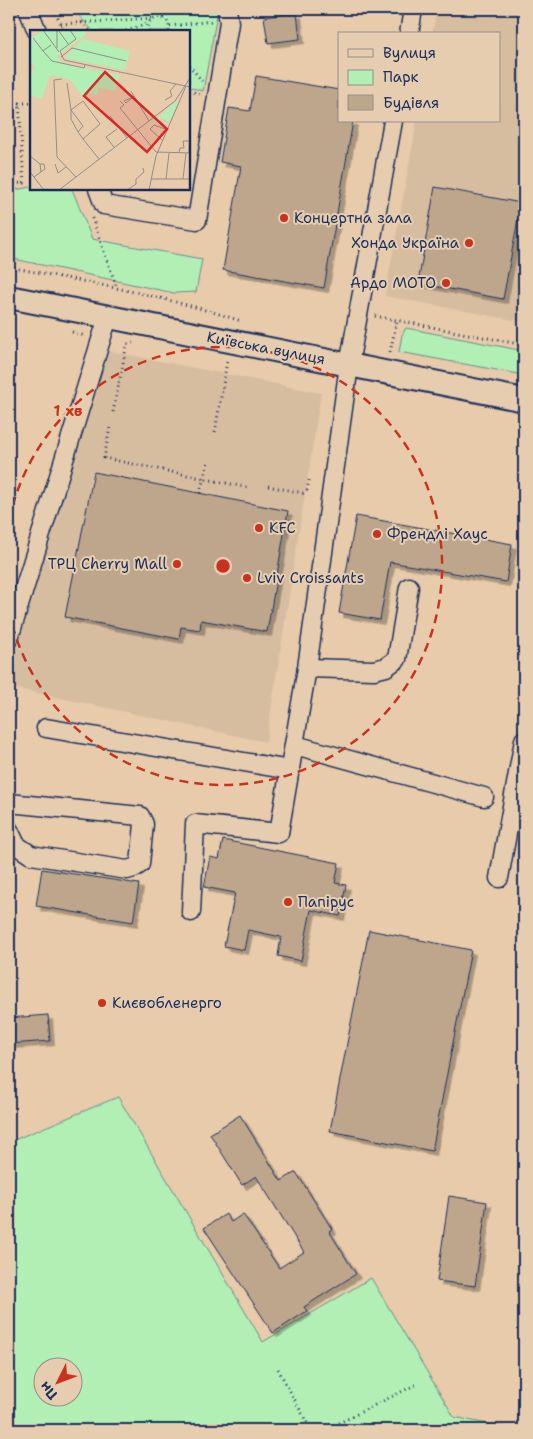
<svg xmlns="http://www.w3.org/2000/svg" width="533" height="1439" font-family="'Shantell Sans',sans-serif">
	<style>
		.built { fill: #d7bda0 }
		.green { fill: #b2efb5; stroke: #668f8a; fill-rule: evenodd }
		.building { fill: #bea68c; stroke: #1b2f5e; filter: url(#shadow) }
		.lines { fill: none; stroke-linecap: round; stroke-linejoin: round }
		.minor-casing { stroke: #1b2f5e; stroke-width: 21 }
		.major-casing { stroke: #1b2f5e; stroke-width: 26 }
		.path { stroke: #1b2f5e; stroke-width: 3; stroke-dasharray: 1 4; stroke-linecap: butt }
		.minor { stroke: #e7cdaf; stroke-width: 18 }
		.major { stroke: #e7cdaf; stroke-width: 22 }
		.ring { fill: none; stroke: #c8321e; stroke-width: 2.5; stroke-dasharray: 9 6 }
		.poi-dot { fill: #c8321e; stroke: #e7cdaf; stroke-width: 2 }
		.labels { text-anchor: middle; dominant-baseline: central; stroke-width: 4; stroke-linejoin: round; paint-order: stroke }
		.poi-label { font-size: 15px; fill: #1b2f5e; stroke: #e7cdaf; text-anchor: start }
		.street-label { font-size: 15px; fill: #1b2f5e; stroke: #e7cdaf }
		.inset-road { fill: none; stroke: #958d8c; stroke-width: 1 }
		.view { fill: #d62828; fill-opacity: 0.15; stroke: #d62828; stroke-width: 2.5 }
		.inset-edge { fill: none; stroke: #1b2f5e; stroke-width: 2.5 }
		.centre { fill: #c8321e; stroke: #e7cdaf; stroke-width: 2.5 }
		.ring-label { font-size: 15px; text-anchor: middle; font-weight: bold; fill: #c8321e; stroke: #e7cdaf; stroke-width: 4; stroke-linejoin: round; paint-order: stroke }
	</style>
	<defs>
		<filter id="shadow"><feDropShadow dx="4.5" dy="4.5" stdDeviation="0" flood-color="#0004"/></filter>
	</defs>
	<rect width="100%" height="100%" fill="#e7cbaa"/>
	<filter id="ink" filterUnits="userSpaceOnUse"><feTurbulence type="fractalNoise" baseFrequency=".02" numOctaves="2"/><feDisplacementMap in="SourceGraphic" scale="10" xChannelSelector="R" yChannelSelector="G"/><feConvolveMatrix kernelMatrix="1 2 1 2 8 2 1 2 1" color-interpolation-filters="sRGB"/></filter>
	<g filter="url(#ink)">
		<g class="built">
			<path d="M437 9H524V322L385 296 417 121H499V34H432Z"/>
			<path d="M104 350 321 393 266 742 9 687V676L70 459Z"/>
		</g>
		<g class="green">
			<path d="M78 9H218L203 91 189 87V31H93L74 10Z"/>
			<path d="M31 187V189H72L92 239 202 259 196 292 174 293 9 258V191Z"/>
			<path d="M406 328 524 351V375L399 352 402 335Z"/>
			<path d="M118 1097 263 1342 371 1278 454 1417 516 1430H9V1142ZM42 1366H72V1396H42Z"/>
		</g>
		<g class="building">
			<path d="M297 13 300 39 268 43 264 17Z"/>
			<path d="M256 76 339 90V121H353L324 288 223 270 241 166 220 162 229 108 250 111Z"/>
			<path d="M435 187 521 203 503 299 418 283Z"/>
			<path d="M94 472 288 511 267 632 201 620 200 630 181 627 179 639 65 617Z"/>
			<path d="M356 516 512 544 506 582 390 562 380 620 339 613Z"/>
			<path d="M223 840 339 863 335 883 346 885 340 916 311 910 301 961 278 956 281 937 248 930 244 950 224 946 235 893 204 887 210 857 219 859Z"/>
			<path d="M42 869 139 884 133 922 36 906Z"/>
			<path d="M369 930 471 950 432 1151 330 1131Z"/>
			<path d="M48 1015 50 1041 9 1044V1018Z"/>
			<path d="M240 1115 281 1181 296 1172 332 1229 329 1231 356 1274 304 1307 307 1311 273 1333 204 1228 226 1214 231 1222 243 1214 279 1268 304 1252 256 1176 242 1185 210 1134Z"/>
			<path d="M449 1196 487 1202 475 1286 437 1281Z"/>
		</g>
		<g class="lines">
			<g class="minor-casing">
				<g id="minor">
					<path d="M28 9 37 31"/>
					<path d="M409 34 413 9"/>
					<path d="M98 189 104 205 197 220 229 23 227 9"/>
					<path d="M9 638 108 317"/>
					<path d="M307 668 374 670 386 667 397 659 409 587"/>
					<path d="M46 728 290 770"/>
					<path d="M295 745 484 797"/>
					<path d="M9 803 140 816 144 824 140 864 134 868 127 870 31 855 16 845 9 830"/>
					<path d="M499 878 524 740"/>
					<path d="M191 912 195 824 279 833 307 668 349 365 393 121"/>
				</g>
			</g>
			<g class="major-casing">
				<path id="major" d="M9 297 524 400"/>
			</g>
			<g class="path">
				<path d="M53 9 65 31"/>
				<path d="M163 17 174 9"/>
				<path d="M82 22 90 31"/>
				<path d="M61 24 153 18"/>
				<path d="M170 26 213 21"/>
				<path d="M126 31 147 24"/>
				<path d="M148 31 147 27 150 21C156 15 163 16 169 23V31"/>
				<path d="M189 65 202 81"/>
				<path d="M189 91 200 94"/>
				<path d="M9 103H31"/>
				<path d="M9 184 24 183 19 103"/>
				<path d="M92 218 117 288"/>
				<path d="M9 267C87 282 166 296 241 321"/>
				<path d="M375 316 524 345"/>
				<path d="M72 332 85 336"/>
				<path d="M390 352 397 320"/>
				<path d="M113 412 127 344 133 343"/>
				<path d="M110 428 104 458 250 488"/>
				<path d="M215 432 227 361"/>
				<path d="M268 486 303 493 307 490 309 480"/>
				<path d="M200 493 208 462"/>
				<path d="M278 1369 311 1430"/>
				<path d="M325 1430 417 1384"/>
			</g>
			<use href="#minor" class="minor"/>
			<use href="#major" class="major"/>
		</g>
	</g>
	<path class="ring" d="M9 520A219 219 0 1 1 9 612"/>
	<g class="poi-dot">
		<circle cx="284" cy="218" r="5"/>
		<circle cx="469" cy="243" r="5"/>
		<circle cx="446" cy="283" r="5"/>
		<circle cx="259" cy="528" r="5"/>
		<circle cx="377" cy="534" r="5"/>
		<circle cx="177" cy="564" r="5"/>
		<circle cx="247" cy="578" r="5"/>
		<circle cx="288" cy="902" r="5"/>
		<circle cx="102" cy="1003" r="5"/>
	</g>
	<g class="labels">
		<g class="poi-label">
			<text x="294" y="218">Концертна зала</text>
			<text x="459" y="243" text-anchor="end">Хонда Україна</text>
			<text x="436" y="283" text-anchor="end">Ардо МОТО</text>
			<text x="269" y="528">KFC</text>
			<text x="387" y="534">Френдлі Хаус</text>
			<text x="167" y="564" text-anchor="end">ТРЦ Cherry Mall</text>
			<text x="257" y="578">Lviv Croissants</text>
			<text x="298" y="902">Папірус</text>
			<text x="112" y="1003">Києвобленерго</text>
		</g>
		<g class="street-label">
			<text transform="translate(266 348) rotate(11)">Київська вулиця</text>
		</g>
	</g>
	<g transform="translate(30 30)">
		<rect width="160" height="160" fill="#e7cbaa"/>
		<path d="M13 0H55L56 5 27 26 32 33 90 45 85 61 69 58 67 65 58 63 53 67 40 50 20 45 12 69 0 65V40L6 39 0 31V9ZM53 9 100 21 95 40 34 28ZM145 72 148 73 139 92 132 88 118 97Z" fill="#b2efb5"/>
		<path class="inset-road" d="M13 0 29 22M28 0 39 15M40 0 46 9 30 21 34 30 160 57M3 8 13 21M21 15 13 21 22 31 54 38 55 35M27 18V0M31 27 42 18 96 31M32 49 24 50 27 127 46 147M37 53 41 80 53 96 48 102M101 61 119 91M103 67 94 71 96 73 103 67 104 66M135 70 142 66 140 61 146 54M90 71 94 75 90 78 126 122 160 123M80 86 97 108M53 109 70 94 53 71 41 80V89L48 102 53 109 69 129M133 111 120 99 124 95 138 100M84 117 76 107 87 99M149 123 150 118H154L153 111H160M159 123 160 94M0 126 10 134 11 142M25 134 28 143 36 137M0 142 14 160M4 147 15 139 14 134H10M121 149H160M136 149 139 123M153 149 156 123M119 159 160 160M29 160 145 71 160 48M97 160 106 154V149L114 142 113 138M119 160 126 126 156 56"/>
		<path class="view" d="M75 42 137 99 117 122 54 66Z"/>
		<rect width="160" height="160" class="inset-edge"/>
	</g>
	<circle cx="223" cy="566" r="8" class="centre"/>
	<g class="ring-label">
		<text x="68" y="416">1 хв</text>
	</g>
	<rect width="533" height="1439" fill="none" stroke="#e7cdaf" stroke-width="30"/>
	<rect x="15" y="15" width="503" height="1409" fill="none" stroke="#1b2f5e" stroke-width="2" filter="url(#ink)"/>
	<rect x="338" y="32" width="162" height="90" fill="#e7cdaf" stroke="#958e8f"/>
	<rect x="348" y="49" width="25" height="8" fill="#e7cdaf" stroke="#958e8f"/>
	<text x="383" y="58" font-size="15" fill="#1b2f5e">Вулиця</text>
	<rect x="348" y="70" width="25" height="15" fill="#b2efb5" stroke="#958e8f"/>
	<text x="383" y="82" font-size="15" fill="#1b2f5e">Парк</text>
	<rect x="348" y="95" width="25" height="15" fill="#bea68c" stroke="#958e8f"/>
	<text x="383" y="108" font-size="15" fill="#1b2f5e">Будівля</text>
	<g transform="translate(58 1382) rotate(228)"><circle r="24" fill="#e7cdaf" stroke="#958e8f"/>
	<path d="M0-4L9 19L0 12L-9 19Z" fill="#c8321e"/>
	<text y="-8" font-size="14" font-weight="bold" text-anchor="middle" fill="#1b2f5e">Пн</text>
	</g>
</svg>
